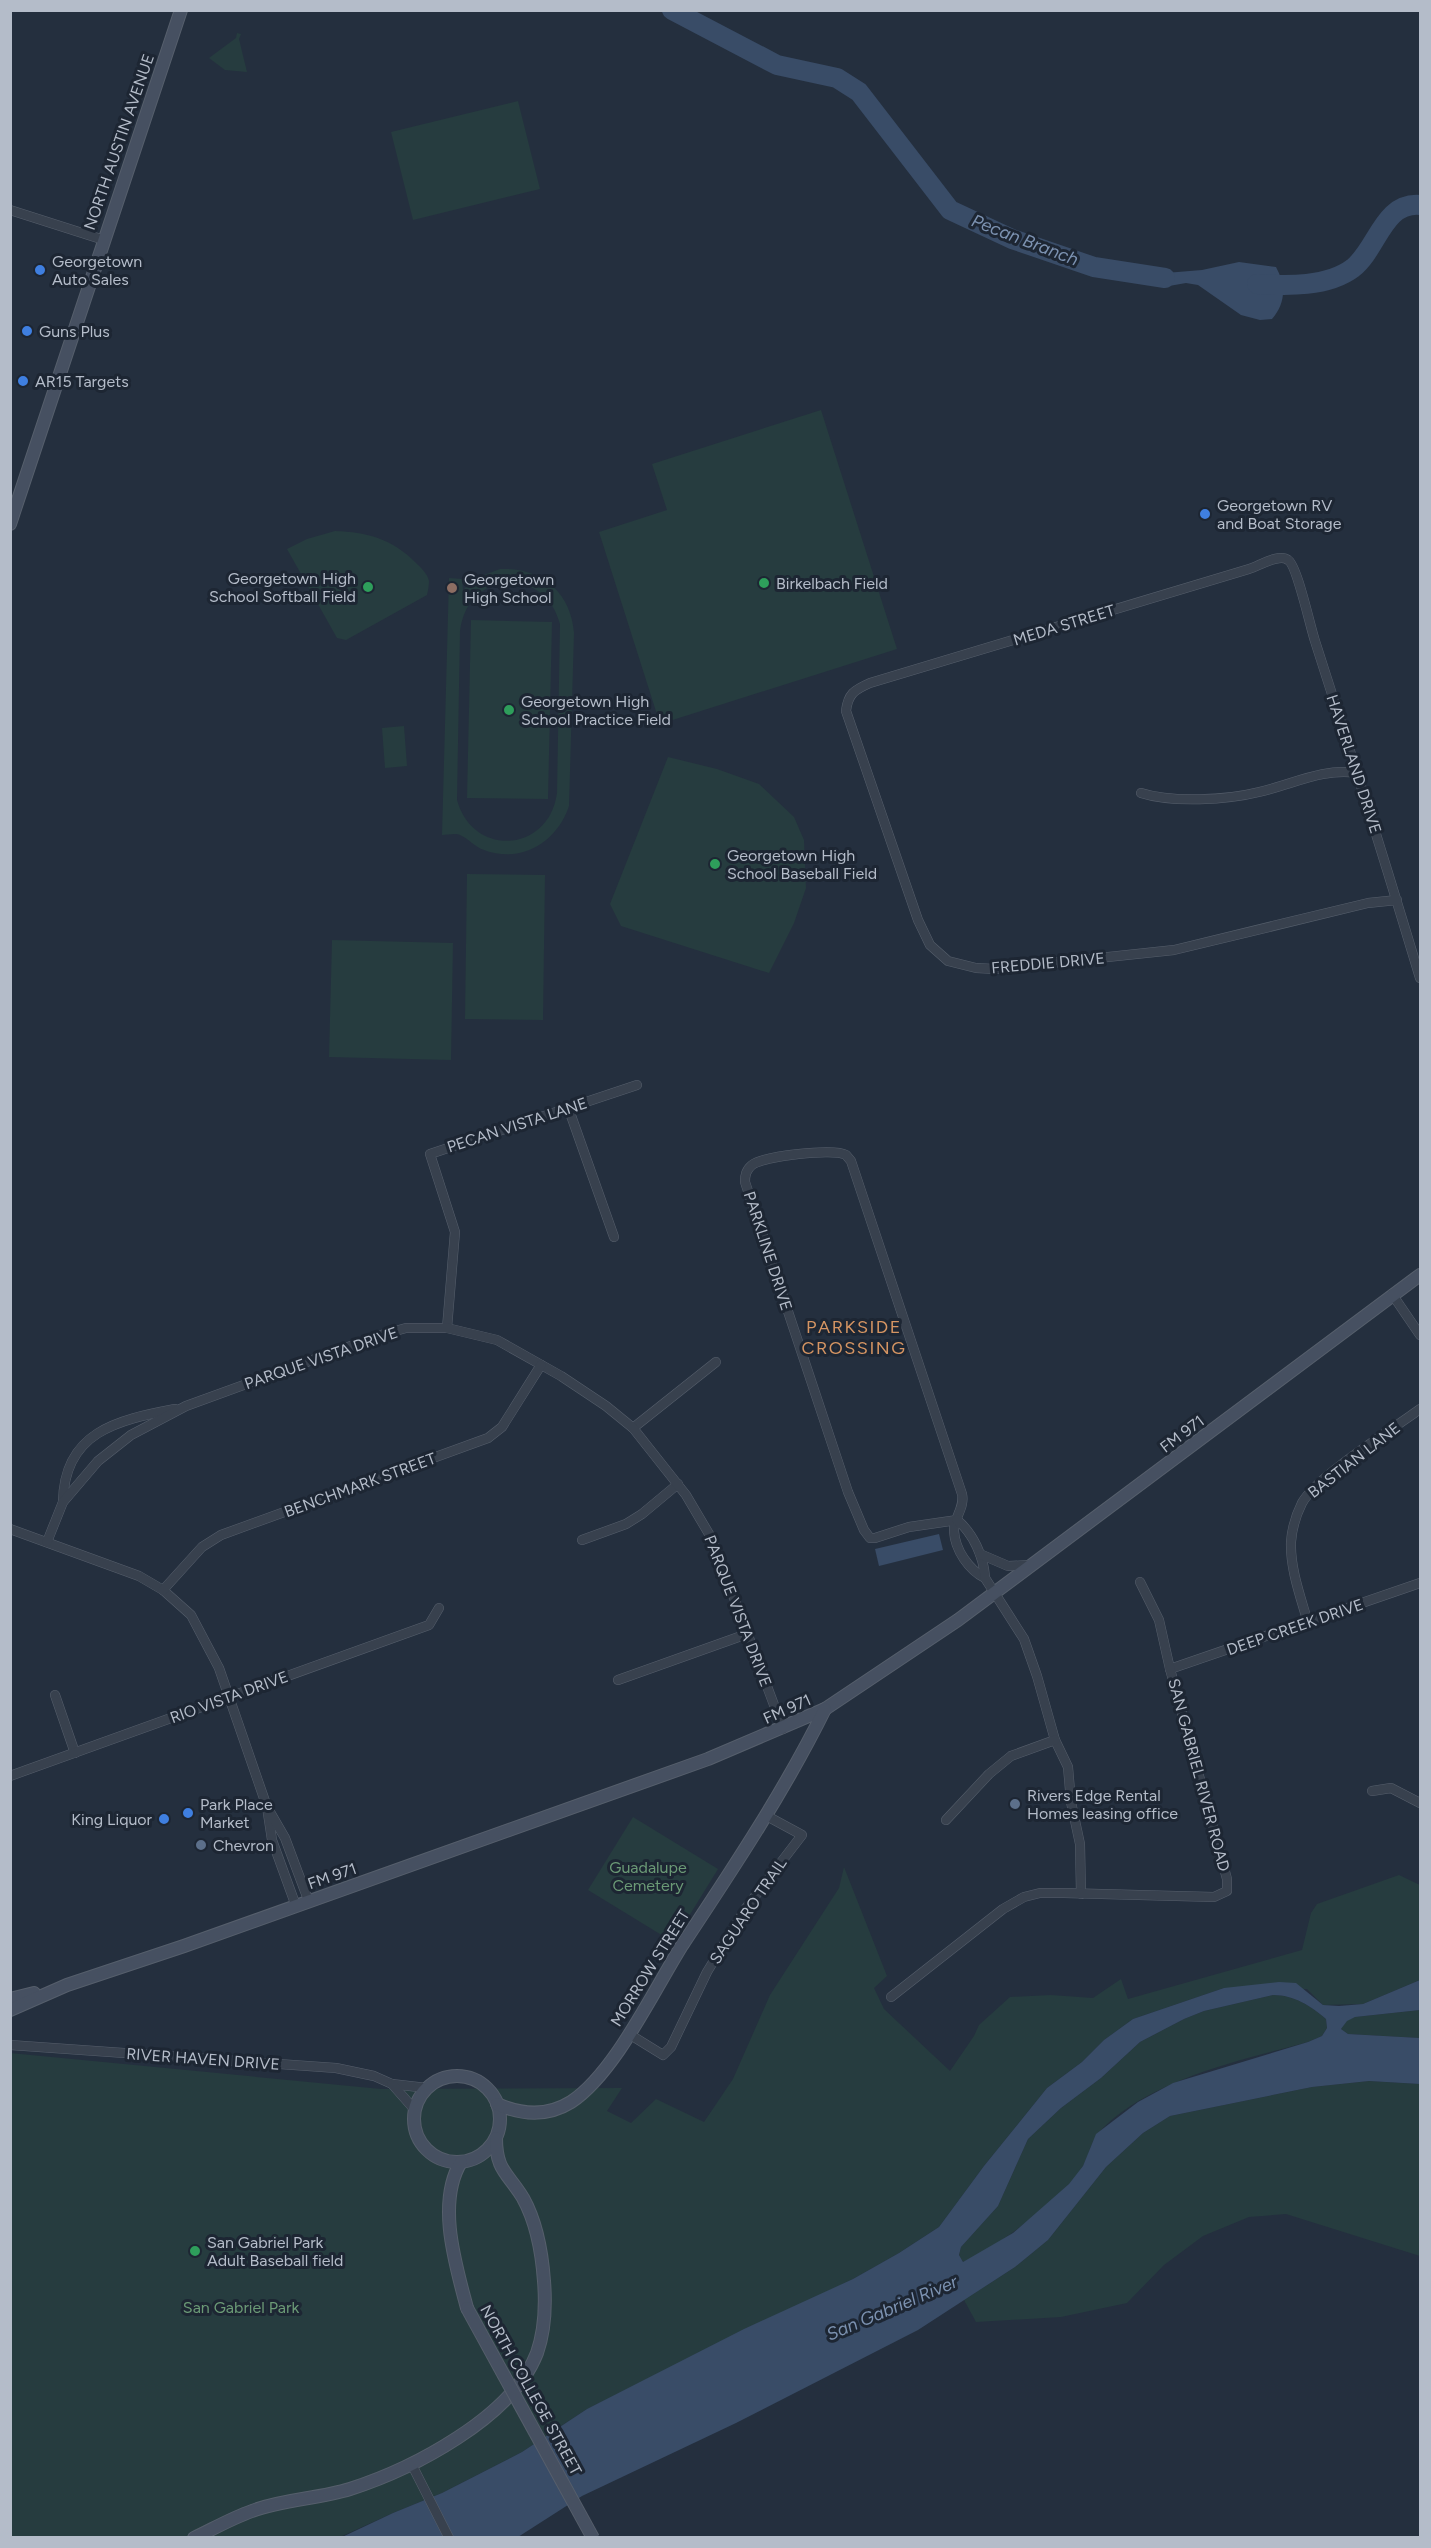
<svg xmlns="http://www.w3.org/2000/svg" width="1431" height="2548" font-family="Figtree,sans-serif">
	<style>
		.green { fill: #263c3f; fill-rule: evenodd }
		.water { fill: #394c67; fill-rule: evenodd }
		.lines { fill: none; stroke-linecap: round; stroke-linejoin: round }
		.river { stroke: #394c67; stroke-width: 20 }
		.street-casing { stroke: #565f6c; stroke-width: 10 }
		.secondary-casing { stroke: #565f6c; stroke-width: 14 }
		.street { stroke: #38414e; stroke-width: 9 }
		.secondary { stroke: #465061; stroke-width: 12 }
		.secondary-bridge-casing { stroke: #565f6c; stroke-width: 14; stroke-linecap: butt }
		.secondary-bridge { stroke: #465061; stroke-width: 12 }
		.shop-dot { fill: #3f7fe0; stroke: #1d2633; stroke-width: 2 }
		.leisure-dot { fill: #2e9e5b; stroke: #1d2633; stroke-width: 2 }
		.education-dot { fill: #8d6e63; stroke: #1d2633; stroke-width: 2 }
		.service-dot { fill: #5c6f8a; stroke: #1d2633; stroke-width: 2 }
		.labels { text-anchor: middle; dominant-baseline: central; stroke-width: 6; stroke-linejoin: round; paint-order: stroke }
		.street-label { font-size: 16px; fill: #b4bcc9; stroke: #1d2633 }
		.poi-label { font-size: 16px; fill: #b4bcc9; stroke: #1d2633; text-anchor: start }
		.park-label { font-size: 16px; fill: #6b9a76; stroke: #1d2633 }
		.water-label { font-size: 18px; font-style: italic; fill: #7c92b1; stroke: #1d2633 }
		.neighbourhood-label { font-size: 18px; letter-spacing: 1.5px; fill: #d59563; stroke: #1d2633 }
	</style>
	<rect width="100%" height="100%" fill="#242f3e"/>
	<g class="green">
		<path d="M237 33 241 34 239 39 247 72 225 70 209 58 236 38Z"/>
		<path d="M518 101 540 189 413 220 391 132Z"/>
		<path d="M821 410 897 649 660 724 599 532 667 510 652 464Z"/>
		<path d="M335 531C367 532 392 539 415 562 420 567 428 574 429 581 429 585 428 591 427 595L346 640 337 638 287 549 307 539Z"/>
		<path d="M500 569C541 567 571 592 574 633L569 806C557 842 522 864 484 850 475 847 469 839 460 835 456 833 447 835 442 835L449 578 462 579 463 590 476 578ZM512 582C537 585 553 599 560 624L557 793C549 853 473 858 457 800L460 631C464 601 482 584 512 582Z"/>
		<path d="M471 620 552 622 548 799 467 798Z"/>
		<path d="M404 726 407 766 385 768 382 728Z"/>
		<path d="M668 757 717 769 759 784 794 817 804 840 806 888 794 923 769 973 621 926 610 904Z"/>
		<path d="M467 874 545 875 543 1020 465 1019Z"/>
		<path d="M332 940 453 943 451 1060 329 1057Z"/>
		<path d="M633 1817 718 1869 673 1942 588 1890Z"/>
		<path d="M844 1867 887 1976 874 1988 884 2009 950 2071 974 2036 979 2025 1010 1997 1051 1995 1093 1998 1121 1979 1128 1999 1302 1950 1311 1913 1317 1904 1399 1875 1420 1885V1980L1363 2004 1323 2005 1307 1989 1224 1988 1133 2019 1104 2040 1082 2062 1047 2088 984 2166 939 2227 899 2253 853 2279 587 2409 522 2452 442 2493 393 2513 340 2537H11L10 2053 381 2089 622 2088 607 2111 631 2123 656 2099 704 2122 733 2079 770 1995 839 1888Z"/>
		<path d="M1273 1995C1294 1995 1311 2006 1326 2019L1327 2028 1322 2036 1308 2042C1242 2060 1155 2078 1104 2127 1090 2140 1091 2151 1083 2166 1067 2195 994 2250 963 2262L959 2255 961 2247 998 2206 1028 2139 1061 2108 1101 2078 1140 2042 1184 2019 1204 2011Z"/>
		<path d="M1420 2010V2038L1348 2034 1341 2029 1347 2020 1355 2017Z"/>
		<path d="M1369 2081 1420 2084V2256L1286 2214 1249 2217 1203 2236 1164 2265 1127 2303 1061 2317 976 2322 964 2300 1015 2267 1048 2240 1106 2167 1143 2133 1170 2116 1312 2087Z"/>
	</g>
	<g class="water">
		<path d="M1239 262 1276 267C1286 285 1286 303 1272 319L1260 320 1241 315 1198 285 1186 283 1169 286 1129 276 1202 270Z"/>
		<path d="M939 1534 943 1550 879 1566 875 1549Z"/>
		<path d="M1420 1980V2010L1355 2017 1347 2021 1341 2029 1348 2034 1420 2038V2084L1369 2081 1312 2087 1170 2116 1143 2133 1106 2167 1048 2240 1015 2267 918 2330 736 2423 582 2496 518 2537 340 2538 393 2513 442 2493 522 2452 587 2409 744 2329 853 2279 899 2253 939 2227 984 2166 1047 2088 1082 2062 1104 2040 1133 2019 1224 1988 1279 1982 1296 1983 1323 2005 1339 2006 1363 2004ZM1273 1995C1294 1995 1311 2006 1326 2019L1327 2028 1322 2036 1308 2042 1173 2083 1138 2102 1096 2134 1083 2166 1069 2184 1013 2233 963 2262 959 2255 961 2247 998 2206 1028 2139 1061 2108 1101 2078 1140 2042 1184 2019 1204 2011Z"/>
	</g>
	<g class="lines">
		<g class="river">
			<path d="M672 10 777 65 837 78 859 92 950 210 1012 239 1094 267 1165 278"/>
			<path d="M1257 284C1287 286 1328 287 1353 268 1378 248 1383 202 1420 205"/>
		</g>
		<g class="street-casing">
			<g id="street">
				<path d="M10 210 104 240"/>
				<path d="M1141 793C1172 803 1227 800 1259 792 1294 784 1322 768 1357 773"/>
				<path d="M1397 900 1368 903 1174 950 995 969 976 968 948 961 930 945 918 920 846 711C848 694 854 690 870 683L1249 569C1259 566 1279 553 1288 560 1297 565 1310 626 1315 641 1351 753 1386 865 1420 978"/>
				<path d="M568 1107 614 1237"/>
				<path d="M1392 1294 1420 1335"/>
				<path d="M447 1328 455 1232 430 1154 637 1085"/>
				<path d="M633 1428 716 1362"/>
				<path d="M63 1502C64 1432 117 1420 175 1409"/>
				<path d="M957 1520 909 1527 875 1538H870L864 1530 848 1492 745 1182C745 1175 746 1170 752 1165 763 1156 834 1148 846 1155L851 1161 962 1494C965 1508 954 1517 954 1531 955 1550 969 1570 985 1578"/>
				<path d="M957 1520C973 1533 984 1557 985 1578L1024 1639 1037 1676 1055 1740 1068 1767 1071 1802 1080 1844 1081 1894"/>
				<path d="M10 1529 139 1576 163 1590 191 1615 219 1668 267 1807 272 1840 296 1906"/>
				<path d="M582 1540 626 1524 642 1514 678 1484"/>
				<path d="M47 1542 63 1502 98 1461 131 1435 186 1406 381 1335 406 1328H447L497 1340 561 1376 606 1406 633 1428 686 1495 712 1539 783 1729"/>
				<path d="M980 1554 1008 1566 1030 1565"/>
				<path d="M163 1590 202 1547 221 1535 488 1438 502 1427 541 1365"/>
				<path d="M1308 1623C1301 1598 1290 1569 1291 1542 1292 1528 1296 1515 1302 1503 1317 1476 1393 1429 1420 1409"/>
				<path d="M1170 1669 1420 1583"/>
				<path d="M618 1680 747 1634"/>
				<path d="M55 1695 75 1753"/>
				<path d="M10 1776 429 1625 439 1608"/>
				<path d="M1372 1791 1391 1788 1420 1803"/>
				<path d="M270 1812 285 1838 309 1902"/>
				<path d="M946 1820 989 1774 1011 1756 1055 1740"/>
				<path d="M891 1997 1003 1909 1024 1897 1040 1893H1064L1214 1897 1227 1891V1879L1170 1669 1159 1620 1140 1582"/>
				<path d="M629 2034 663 2055 671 2047 707 1972 746 1908 802 1835 765 1815"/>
				<path d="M10 2045 336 2068 374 2076 392 2084 427 2088"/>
				<path d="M392 2084 414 2109"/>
				<path d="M412 2465 449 2538"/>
			</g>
		</g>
		<g class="secondary-casing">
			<g id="secondary">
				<path d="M10 524 181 10"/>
				<path d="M10 1999 34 1993"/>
				<path d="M10 2010 67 1985 184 1946 708 1759 825 1709 958 1620 1420 1275"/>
				<circle cx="457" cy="2119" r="43"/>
				<path d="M497 2104C522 2115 547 2117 571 2102 614 2074 653 1992 681 1947 732 1870 784 1792 825 1709"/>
				<path d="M461 2162C436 2203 456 2266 467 2308"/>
				<path d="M194 2538C213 2529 232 2518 252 2511 283 2499 318 2499 350 2489 412 2469 512 2418 537 2353 545 2330 546 2306 544 2281 542 2253 537 2223 523 2198 508 2173 496 2171 496 2138"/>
			</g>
		</g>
		<use href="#street" class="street"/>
		<use href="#secondary" class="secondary"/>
		<g class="secondary-bridge-casing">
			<path id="secondary-bridge" d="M467 2308 593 2538"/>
		</g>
		<use href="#secondary-bridge" class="secondary-bridge"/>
	</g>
	<g class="shop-dot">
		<circle cx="40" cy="270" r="6"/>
		<circle cx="27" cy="331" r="6"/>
		<circle cx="23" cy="381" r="6"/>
		<circle cx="1205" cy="514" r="6"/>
		<circle cx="188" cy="1813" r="6"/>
		<circle cx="164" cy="1819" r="6"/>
	</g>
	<g class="leisure-dot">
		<circle cx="764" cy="583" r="6"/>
		<circle cx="368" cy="587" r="6"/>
		<circle cx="509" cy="710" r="6"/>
		<circle cx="715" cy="864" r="6"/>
		<circle cx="195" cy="2251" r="6"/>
	</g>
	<circle class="education-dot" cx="452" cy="588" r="6"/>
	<g class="service-dot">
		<circle cx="1015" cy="1804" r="6"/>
		<circle cx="201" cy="1845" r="6"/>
	</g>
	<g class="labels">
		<g class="street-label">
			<text transform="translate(119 142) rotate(-71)">NORTH AUSTIN AVENUE</text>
			<text transform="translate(1064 625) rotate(-17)">MEDA STREET</text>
			<text transform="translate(1354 764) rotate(72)">HAVERLAND DRIVE</text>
			<text transform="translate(1048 963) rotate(-5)">FREDDIE DRIVE</text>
			<text transform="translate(517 1125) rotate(-18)">PECAN VISTA LANE</text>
			<text transform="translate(768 1251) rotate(72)">PARKLINE DRIVE</text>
			<text transform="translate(321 1358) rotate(-19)">PARQUE VISTA DRIVE</text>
			<text transform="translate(1182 1434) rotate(-37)">FM 971</text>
			<text transform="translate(1354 1460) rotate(-38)">BASTIAN LANE</text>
			<text transform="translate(360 1485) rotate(-20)">BENCHMARK STREET</text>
			<text transform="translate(738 1611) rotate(69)">PARQUE VISTA DRIVE</text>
			<text transform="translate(1295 1627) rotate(-19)">DEEP CREEK DRIVE</text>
			<text transform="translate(229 1697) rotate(-20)">RIO VISTA DRIVE</text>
			<text transform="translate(787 1709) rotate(-24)">FM 971</text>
			<text transform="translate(1199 1775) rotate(75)">SAN GABRIEL RIVER ROAD</text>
			<text transform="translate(332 1876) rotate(-19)">FM 971</text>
			<text transform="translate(748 1911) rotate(-56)">SAGUARO TRAIL</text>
			<text transform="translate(650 1968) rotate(-58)">MORROW STREET</text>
			<text transform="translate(203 2059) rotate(4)">RIVER HAVEN DRIVE</text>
			<text transform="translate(531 2390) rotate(61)">NORTH COLLEGE STREET</text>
		</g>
		<g class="poi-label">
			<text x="52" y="261">Georgetown<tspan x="52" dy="18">Auto Sales</tspan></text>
			<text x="39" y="331">Guns Plus</text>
			<text x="35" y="381">AR15 Targets</text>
			<text x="1217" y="505">Georgetown RV<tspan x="1217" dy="18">and Boat Storage</tspan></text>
			<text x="356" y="578" text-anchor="end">Georgetown High<tspan x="356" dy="18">School Softball Field</tspan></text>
			<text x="464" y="579">Georgetown<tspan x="464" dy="18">High School</tspan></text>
			<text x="776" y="583">Birkelbach Field</text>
			<text x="521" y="701">Georgetown High<tspan x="521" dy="18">School Practice Field</tspan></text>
			<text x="727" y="855">Georgetown High<tspan x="727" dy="18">School Baseball Field</tspan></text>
			<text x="1027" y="1795">Rivers Edge Rental<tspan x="1027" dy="18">Homes leasing office</tspan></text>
			<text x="200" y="1804">Park Place<tspan x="200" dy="18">Market</tspan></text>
			<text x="152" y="1819" text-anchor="end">King Liquor</text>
			<text x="213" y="1845">Chevron</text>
			<text x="207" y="2242">San Gabriel Park<tspan x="207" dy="18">Adult Baseball field</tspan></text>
		</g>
		<g class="park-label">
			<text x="648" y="1867">Guadalupe<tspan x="648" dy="18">Cemetery</tspan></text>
			<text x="241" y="2307">San Gabriel Park</text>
		</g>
		<g class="water-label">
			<text transform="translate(1025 240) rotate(21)">Pecan Branch</text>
			<text transform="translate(892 2308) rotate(-23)">San Gabriel River</text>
		</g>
		<g class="neighbourhood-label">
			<text x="854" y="1327">PARKSIDE<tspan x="854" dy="21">CROSSING</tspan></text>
		</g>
	</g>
	<rect width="1431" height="2548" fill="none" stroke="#b4bcc9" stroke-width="24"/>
</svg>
